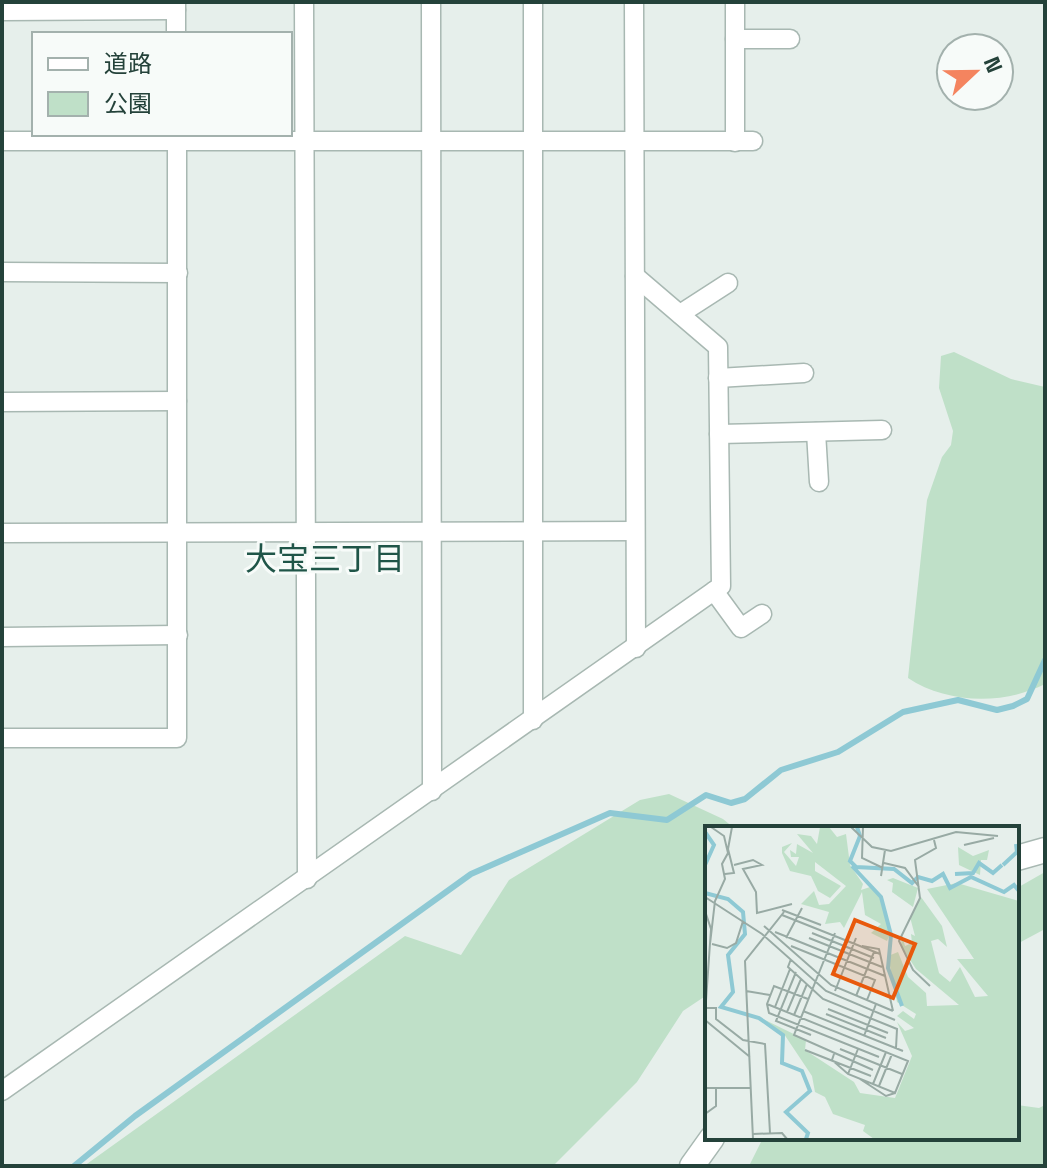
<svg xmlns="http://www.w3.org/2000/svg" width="1047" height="1168" font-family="'Space Grotesk','Noto Sans JP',sans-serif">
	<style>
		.green { fill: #bfe0c8 }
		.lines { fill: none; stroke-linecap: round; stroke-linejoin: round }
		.stream { stroke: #8ec9d4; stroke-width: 6 }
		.minor-casing { stroke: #a8b8b2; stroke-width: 21 }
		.tertiary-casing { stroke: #a8b8b2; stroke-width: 27 }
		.minor { stroke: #fff; stroke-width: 18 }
		.tertiary { stroke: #fff; stroke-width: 24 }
		.labels { text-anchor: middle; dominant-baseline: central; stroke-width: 6; stroke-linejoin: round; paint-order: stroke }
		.neighbourhood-label { font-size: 32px; fill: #1f5548; stroke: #f7fbf9 }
		.inset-river { fill: none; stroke: #8ec9d4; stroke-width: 4 }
		.inset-road { fill: none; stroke: #98aaa4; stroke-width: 2 }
		.view { fill: #e8590c; fill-opacity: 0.15; stroke: #e8590c; stroke-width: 4 }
		.inset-edge { fill: none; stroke: #24423a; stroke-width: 4 }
	</style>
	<rect width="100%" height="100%" fill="#e6efeb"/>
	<g class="green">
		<path d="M954 352 1011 379 1045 387V684C1004 705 947 704 908 678L927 500 942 457 951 445 953 431 939 388 941 356Z"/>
		<path d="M669 794 723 819 734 828H707V995L683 1011 637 1082 553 1166H84L405 936 461 955 509 880 640 800Z"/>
		<path d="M1045 872V929L1017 944V888Z"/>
		<path d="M1017 1105 1039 1108 1045 1105V1166H749L763 1138H1017Z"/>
	</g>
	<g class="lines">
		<path class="stream" d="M74 1166 135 1116 471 874 610 813 667 820 706 795 731 803 745 799 781 770 838 752 903 712 958 700 997 710 1013 706 1027 699 1045 660"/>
		<g class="minor-casing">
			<g id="minor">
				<path d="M176 2V34"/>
				<path d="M304 2 307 879"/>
				<path d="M431 2 432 791"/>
				<path d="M533 2V720"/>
				<path d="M634 2 636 648"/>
				<path d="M735 2V142"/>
				<path d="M2 11 176 10"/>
				<path d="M735 39H790"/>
				<path d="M2 141H753"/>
				<path d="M2 272 178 273"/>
				<path d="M680 314 728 283"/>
				<path d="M718 378 804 373"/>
				<path d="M2 402 177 401"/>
				<path d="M816 432 819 482"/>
				<path d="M719 434 882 430"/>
				<path d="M2 533 635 531"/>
				<path d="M714 591 741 628 762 614"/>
				<path d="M2 637 178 635"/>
				<path d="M2 738H177V134"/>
				<path d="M2 1091 721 586 718 347 635 276"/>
			</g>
		</g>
		<g class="tertiary-casing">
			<g id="tertiary">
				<path d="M1017 858 1045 850"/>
				<path d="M692 1166 712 1138"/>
			</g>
		</g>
		<use href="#minor" class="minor"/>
		<use href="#tertiary" class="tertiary"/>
	</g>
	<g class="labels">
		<g class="neighbourhood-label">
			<text x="325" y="559">大宝三丁目</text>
		</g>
	</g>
	<g transform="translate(705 826)">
		<rect width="314" height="314" fill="#e6efeb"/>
		<path d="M115 1H124L132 11 141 8 145 39 158 58 156 64 168 60 176 71 185 108 182 115 166 107 176 98 160 89 157 66 139 102 135 96 120 98 124 86 96 78 109 65 114 79 124 78 141 60 110 36V45L136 60 125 72 113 65 106 50 85 45 77 27V21L87 17 79 26 91 40 94 31H86L85 24 91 28 92 18 108 27 92 8 106 10 112 18ZM253 21 268 30 284 24 282 34H276L275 49 254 39ZM188 52 213 62 208 81 187 66 188 57 182 54ZM252 57 314 75V313H169L158 305 160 299 128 288 120 271 110 266 107 250 79 208 58 193 101 214 100 224 149 256 155 267 190 272 207 230 192 196 200 205 209 202 192 190 198 185 209 193 211 188 192 176 183 130 193 126 203 151 221 167 222 180 254 179 211 143 196 120 197 109 200 120 207 117 206 108 210 110 205 91 216 71 237 100 242 121 233 113 226 115 234 147 245 156 255 141 270 171 283 170 252 133H269L222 63Z" fill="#bfe0c8"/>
		<path class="inset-river" d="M152 1 155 10 145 35 151 41 189 43 207 57 213 51 227 55 238 48 245 62 266 51 299 66 309 59 314 65M0 6 9 19 0 39M298 39 312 26 311 18M147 40 176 71 186 109 183 142 197 180M250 48 268 47 274 37 288 47 297 39M0 67 23 73 38 86 40 108 23 129 28 166 16 181 54 192 78 209 77 237 97 245 105 265 81 286 103 307 101 313"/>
		<path class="inset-road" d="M146 1 167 21 186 25 251 6 293 10M158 1 157 32 178 42M259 19 289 12M179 37 200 42 214 61M29 39 48 34 57 39 38 43 51 66 52 87 87 78M20 48 29 47 23 23 27 1M176 50 180 24M0 71 57 108 121 165 190 194M77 84 116 99M0 85 6 103 0 189M77 89 175 128M59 100 126 159 188 185M70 106 180 150M107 107 169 132M130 107 89 209 168 244M81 112 97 82M104 112 177 141M5 118 10 75 20 53 17 38 23 27 19 10 6 1M7 118 22 122 31 117 38 95M86 120 170 154 162 174M157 120 174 123 188 185M86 133 83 141 118 173 192 203 191 222M91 146 71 195 106 209M225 160 208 144 194 115 215 72 210 34 231 22 229 14M41 165 65 169M130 165 151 112M151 170 169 126M103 173 69 160 62 178 64 187 174 231M62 178 203 235 190 267 143 248 127 234 129 228M70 181 85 143M2 182H11V193L38 214 60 218 65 307M123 183 183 207M98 185 198 225M82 186 96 153M121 188 181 212M89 189 102 158M0 194 45 231M159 210 171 178M135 223 197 248M100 224 166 250M143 248 153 223M155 253 181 270 190 267M168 258 181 226M174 260 187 228M0 262H45M0 288 11 280V261M48 308 77 307 82 313M48 313 40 135 79 86"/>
		<path class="view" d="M150 94 210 118 188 172 128 148Z"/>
		<rect width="314" height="314" class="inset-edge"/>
	</g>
	<rect width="1047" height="1168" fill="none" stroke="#24423a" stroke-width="8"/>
	<rect x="32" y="32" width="260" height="104" fill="#f7fbf9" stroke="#a3b1ad" stroke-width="2"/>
	<rect x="48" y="58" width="40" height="12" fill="#ffffff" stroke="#a3b1ad" stroke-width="2"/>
	<text x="104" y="72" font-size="24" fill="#24423a">道路</text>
	<rect x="48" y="92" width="40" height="24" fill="#bfe0c8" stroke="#a3b1ad" stroke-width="2"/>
	<text x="104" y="112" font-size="24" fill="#24423a">公園</text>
	<g transform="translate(975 72) rotate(68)"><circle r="38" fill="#f7fbf9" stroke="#a3b1ad" stroke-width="2"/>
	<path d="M0-6L14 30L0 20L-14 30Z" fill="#f4845f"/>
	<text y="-12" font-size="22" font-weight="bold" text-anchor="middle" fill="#24423a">N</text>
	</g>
</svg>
